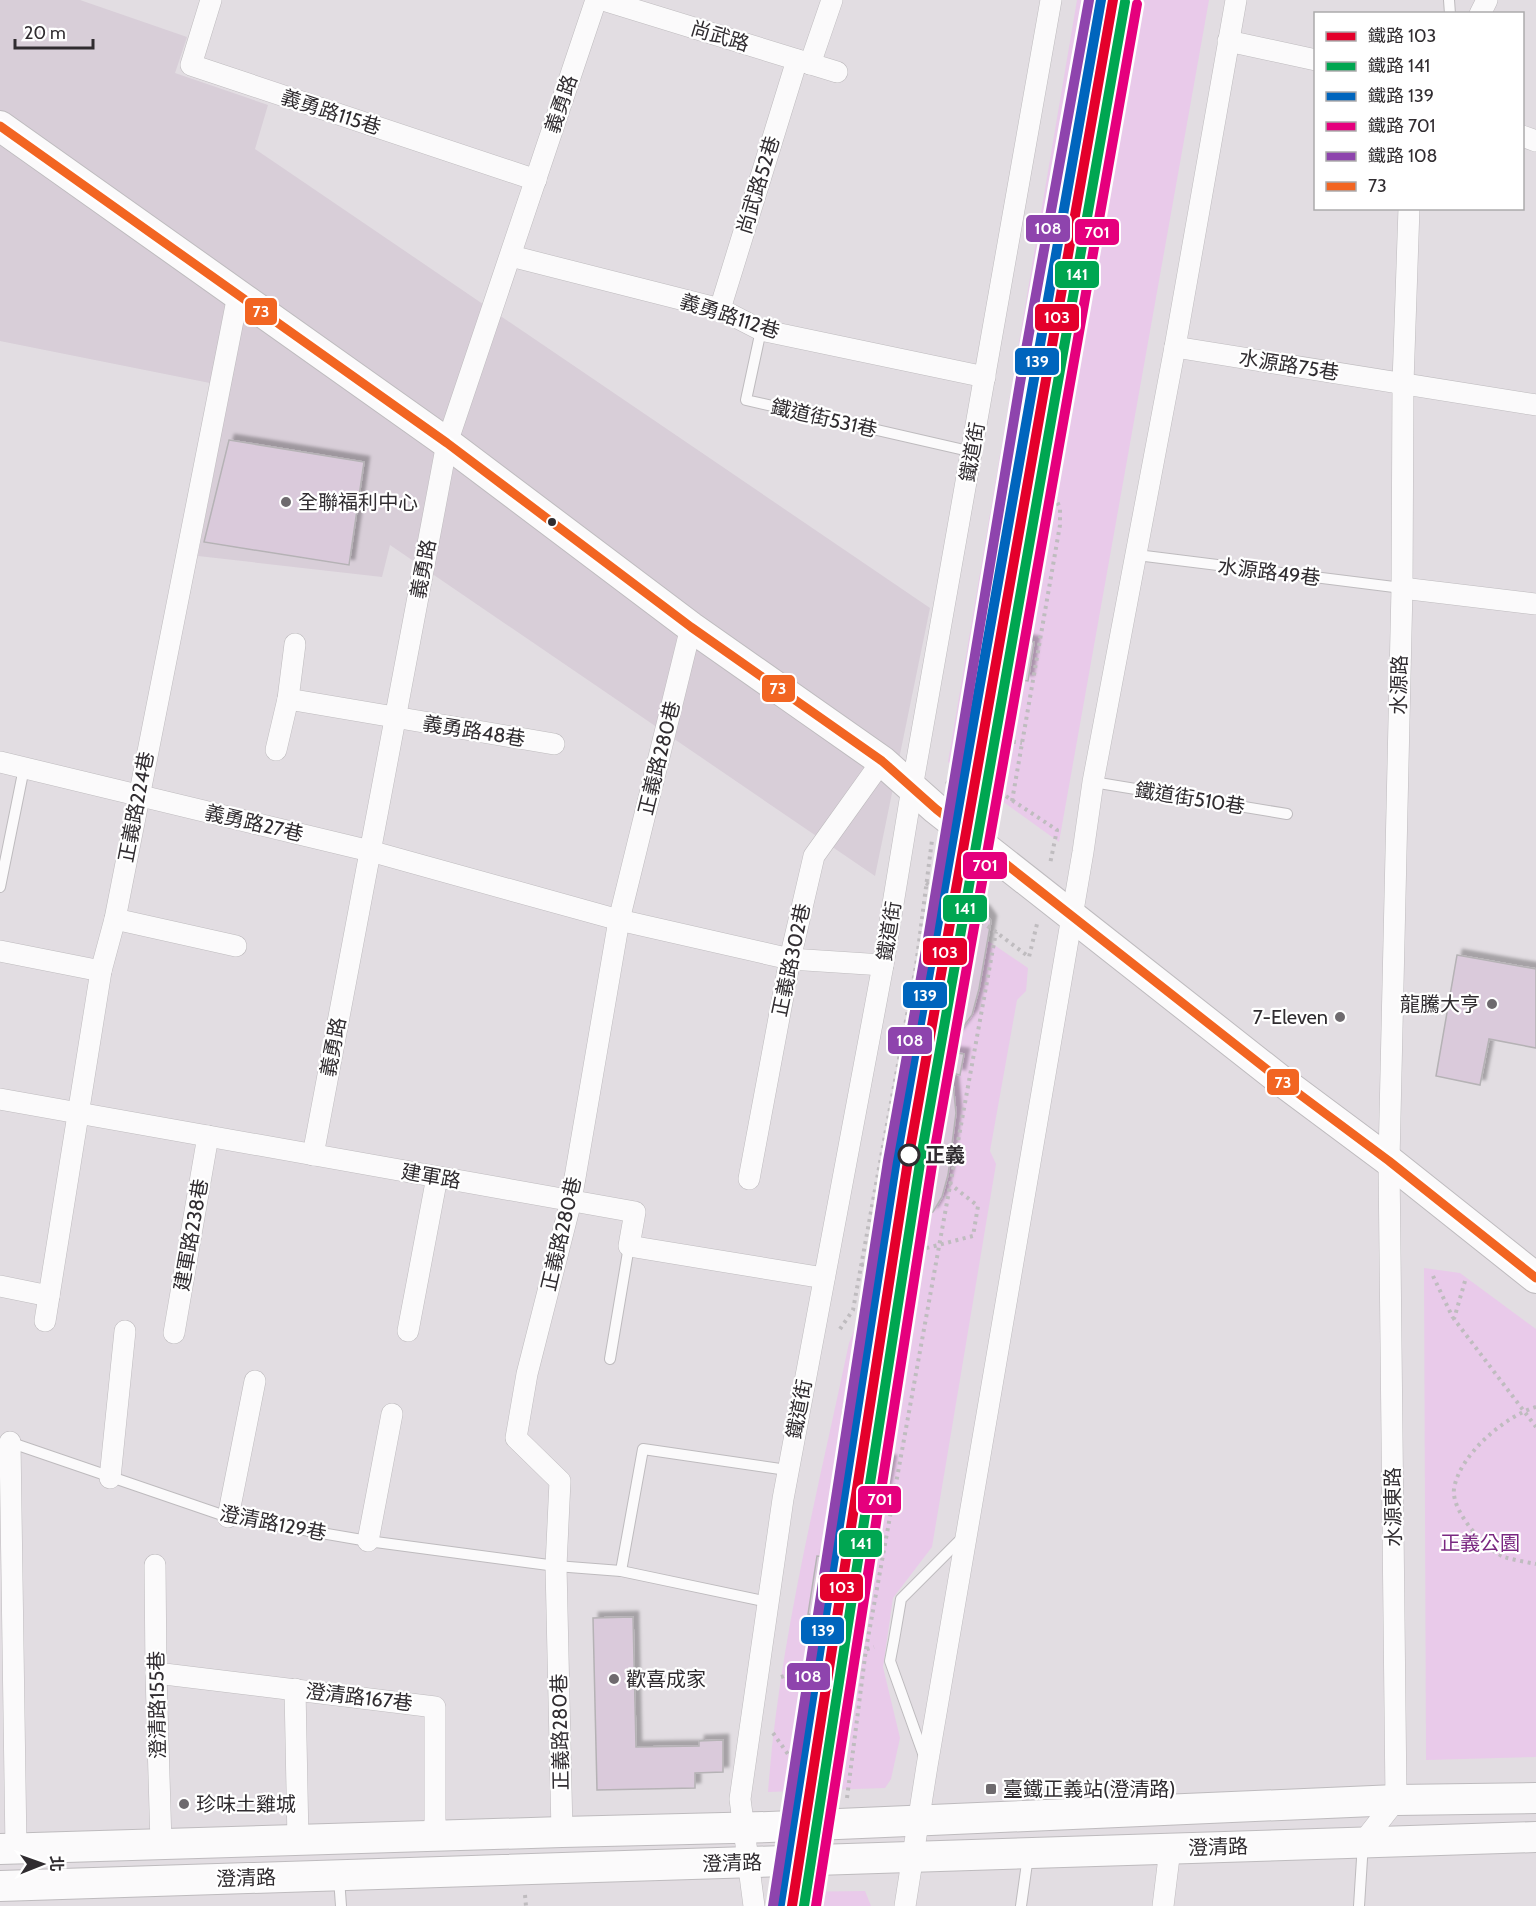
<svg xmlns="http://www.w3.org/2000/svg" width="1536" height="1906" font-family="Cabin,'Noto Sans TC',sans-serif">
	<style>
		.built { fill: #d8ced8 }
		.green { fill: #e9caea }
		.building { fill: #dacadb; stroke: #b5b2b5; stroke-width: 1.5; filter: url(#shadow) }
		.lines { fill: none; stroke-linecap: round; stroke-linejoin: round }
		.lane-casing { stroke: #bebbbe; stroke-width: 12 }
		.street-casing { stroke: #bebbbe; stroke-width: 22 }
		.secondary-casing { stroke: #bebbbe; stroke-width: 32 }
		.path { stroke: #bfbcbf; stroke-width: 4; stroke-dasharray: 3 4.5; stroke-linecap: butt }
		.lane { stroke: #fbfafb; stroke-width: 10 }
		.street { stroke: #fbfafb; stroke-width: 21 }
		.secondary { stroke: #fbfafb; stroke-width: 30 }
		.bus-1-casing { stroke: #fff; stroke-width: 14 }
		.bus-1 { stroke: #f26522; stroke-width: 9 }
		.rail-1-casing { stroke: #fff; stroke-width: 15 }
		.rail-2-casing { stroke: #fff; stroke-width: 15 }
		.rail-3-casing { stroke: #fff; stroke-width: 15 }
		.rail-4-casing { stroke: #fff; stroke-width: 15 }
		.rail-5-casing { stroke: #fff; stroke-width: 15 }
		.rail-1 { stroke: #e4002b; stroke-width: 10 }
		.rail-2 { stroke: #00a651; stroke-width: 10 }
		.rail-3 { stroke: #0065bd; stroke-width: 10 }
		.rail-4 { stroke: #e5007d; stroke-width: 10 }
		.rail-5 { stroke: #8e44ad; stroke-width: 10 }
		.poi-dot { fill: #6e6a6e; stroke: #fff; stroke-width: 2 }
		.bus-dot { fill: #302c30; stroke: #fff; stroke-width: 2 }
		.stop-dot { fill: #fff; stroke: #302c30; stroke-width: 3 }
		.labels { text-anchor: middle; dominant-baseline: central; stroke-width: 4.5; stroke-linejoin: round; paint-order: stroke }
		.street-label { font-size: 20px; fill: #302c30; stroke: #fff }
		.poi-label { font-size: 20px; fill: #302c30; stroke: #fff; text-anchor: start }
		.stop-label { font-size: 20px; font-weight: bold; fill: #302c30; stroke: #fff; text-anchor: start }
		.park-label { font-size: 20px; fill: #7a2881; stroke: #fff }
		.line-badge { stroke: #fff; stroke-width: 2 }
		.badge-label { font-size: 16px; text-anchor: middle; font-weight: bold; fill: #fff }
	</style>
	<defs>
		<filter id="shadow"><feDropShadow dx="5.5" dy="-5.5" stdDeviation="1.5" flood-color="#0004"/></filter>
	</defs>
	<rect width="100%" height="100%" fill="#e2dde2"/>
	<path class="built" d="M0 0H80L187 37 175 73 268 105 255 149 930 608 875 876 390 545 382 577 198 556 230 387 0 341Z"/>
	<g class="green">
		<path d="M1077 0H1209L1059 842 948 762Z"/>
		<path d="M940 908 1028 968 1026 991 1017 1000 990 1151 996 1164 932 1547 893 1598 883 1667 900 1738 891 1779 885 1788 768 1792C779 1641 818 1491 849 1343L861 1314Z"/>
		<path d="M1424 1268 1460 1273 1536 1329V1757L1426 1760Z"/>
		<path d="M865 1891 871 1906H770L771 1900 784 1892Z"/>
	</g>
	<g class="building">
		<path d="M229 440 364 462 349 565 204 542Z"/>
		<path d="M1013 638 1034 642 1028 681 1007 678Z"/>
		<path d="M982 676 1010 681 1005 712 977 707Z"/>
		<path d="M966 902 984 911 991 921 979 989 972 1015 957 1035 946 1020 945 1010 951 957Z"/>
		<path d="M1457 955 1536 969V1048L1489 1039 1480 1085 1436 1076Z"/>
		<path d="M942 1051 964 1054 960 1075 952 1073 956 1113 948 1175 942 1197 933 1212 924 1215 915 1214 910 1204 919 1121 929 1093 946 1072 939 1064Z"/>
		<path d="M854 1345 886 1351 874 1421 842 1415Z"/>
		<path d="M868 1457 891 1461 884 1498 861 1494Z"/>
		<path d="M817 1556 863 1562 852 1620 808 1614Z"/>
		<path d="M633 1617 636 1747 699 1746V1741L723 1740V1772L695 1773V1788L597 1790 593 1618Z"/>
	</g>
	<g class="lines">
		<g class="lane-casing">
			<g id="lane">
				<path d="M1449 0 1450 14"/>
				<path d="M761 330 746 400 973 452"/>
				<path d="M1137 555 1402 588"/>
				<path d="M1093 782 1287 814"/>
				<path d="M0 887 24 768"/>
				<path d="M610 1359 629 1246"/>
				<path d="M9 1442 228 1517 368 1541 556 1566 621 1571 768 1602"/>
				<path d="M621 1571 643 1449 787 1470"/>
				<path d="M925 1759 890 1661 894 1640 901 1599 963 1537"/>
				<path d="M339 1878 341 1906"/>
				<path d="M1021 1906 1028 1856"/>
				<path d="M1359 1906 1363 1843"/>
			</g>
		</g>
		<g class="street-casing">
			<g id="street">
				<path d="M211 0 191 65 536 180"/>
				<path d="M603 0 837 72"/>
				<path d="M1480 14 1487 0"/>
				<path d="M1228 41 1316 60"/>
				<path d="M810 64 832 0"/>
				<path d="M1522 136 1536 141"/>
				<path d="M511 256 720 309 761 330 985 377"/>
				<path d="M720 309 797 60"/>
				<path d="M1175 347 1536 405"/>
				<path d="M1402 588 1536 604"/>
				<path d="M288 699 554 744"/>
				<path d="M276 750 288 699 295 644"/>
				<path d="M0 762 370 851 619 920 790 959 883 965"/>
				<path d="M115 919 236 946"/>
				<path d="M0 951 101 971"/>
				<path d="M0 1099 635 1212 629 1246 824 1278"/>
				<path d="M313 1155 447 443 596 0"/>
				<path d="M749 1179 790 959 814 856 882 761"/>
				<path d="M0 1286 49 1296"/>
				<path d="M45 1321 101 971 115 919 238 295"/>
				<path d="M408 1331 437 1177"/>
				<path d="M174 1333 208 1136"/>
				<path d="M10 1442 16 1849"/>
				<path d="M110 1478 125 1331"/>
				<path d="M228 1517 255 1381"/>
				<path d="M368 1541 392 1414"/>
				<path d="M155 1565 156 1673 161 1844"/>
				<path d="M156 1673 435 1707V1836"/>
				<path d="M295 1689 298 1840"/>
				<path d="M562 1832 556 1566 560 1481 516 1438 527 1374 571 1201 619 920 691 627"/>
				<path d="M1363 1842 1396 1800 1389 1161 1402 588 1403 383 1409 208"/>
				<path d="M754 1906 740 1799 783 1499 883 965 912 788 1051 0"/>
				<path d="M905 1906 927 1766 1083 852 1093 782 1175 347 1236 0"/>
				<path d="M1163 1906 1170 1849"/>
			</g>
		</g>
		<g class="secondary-casing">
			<g id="secondary">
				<path d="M0 126 447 443 691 627 882 761 936 809 1279 1079 1389 1161 1536 1278"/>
				<path d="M0 1849 562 1832 769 1827 1396 1800 1536 1798"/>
				<path d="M0 1886 1536 1837"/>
			</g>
		</g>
		<g class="path">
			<path d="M961 734 1022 743"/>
			<path d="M956 763 1057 830 1050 864"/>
			<path d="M947 784 956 763 1005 490H1034L1037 483 1114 0"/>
			<path d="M1012 801 1060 525V508L1053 493"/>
			<path d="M926 883 996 932 1029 957 1037 924"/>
			<path d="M929 1058 950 1062"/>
			<path d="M889 1257 929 1058 954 903"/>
			<path d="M861 1265 973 1236 978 1206 950 1184"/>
			<path d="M1433 1276 1453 1318"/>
			<path d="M1465 1281 1454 1319 1536 1427"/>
			<path d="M840 1329 853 1310 916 966 932 840"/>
			<path d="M1536 1407C1505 1416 1459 1455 1454 1489 1451 1511 1485 1549 1504 1557 1514 1560 1526 1562 1536 1564"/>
			<path d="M781 1677 874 1647"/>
			<path d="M773 1733 819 1798"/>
			<path d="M847 1798 866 1649 996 932"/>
			<path d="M782 1889 784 1898 796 1906"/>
			<path d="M525 1895 526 1906"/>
		</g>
		<use href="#lane" class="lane"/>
		<use href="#street" class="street"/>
		<use href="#secondary" class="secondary"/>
		<g class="bus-1-casing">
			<path id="bus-1" d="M0 126 447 443 691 627 882 761 936 809 1279 1079 1389 1161 1536 1278"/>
		</g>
		<use href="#bus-1" class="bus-1"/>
		<g class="rail-1-casing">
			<path id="rail-1" d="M792 1906 908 1161 1113 0"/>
		</g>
		<g class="rail-2-casing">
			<path id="rail-2" d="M804 1906 920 1163 1125 2"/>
		</g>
		<g class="rail-3-casing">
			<path id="rail-3" d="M780 1904 896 1159 1101 0"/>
		</g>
		<g class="rail-4-casing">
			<path id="rail-4" d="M816 1906 932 1165 1137 4"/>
		</g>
		<g class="rail-5-casing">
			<path id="rail-5" d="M773 1906 888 1161 928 939 1020 383 1089 0"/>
		</g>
		<use href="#rail-1" class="rail-1"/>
		<use href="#rail-2" class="rail-2"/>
		<use href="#rail-3" class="rail-3"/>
		<use href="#rail-4" class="rail-4"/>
		<use href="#rail-5" class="rail-5"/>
	</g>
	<g class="poi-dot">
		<circle cx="286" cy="502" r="6"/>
		<circle cx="1492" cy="1004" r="6"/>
		<circle cx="1340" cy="1017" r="6"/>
		<circle cx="614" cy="1679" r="6"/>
		<rect x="985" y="1783" width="12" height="12" rx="3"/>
		<circle cx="184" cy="1804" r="6"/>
	</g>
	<circle class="bus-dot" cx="552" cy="522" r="5"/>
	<circle class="stop-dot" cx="909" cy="1155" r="10"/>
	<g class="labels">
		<g class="street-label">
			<text transform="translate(720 36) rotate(17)">尚武路</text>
			<text transform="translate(561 104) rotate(-71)">義勇路</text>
			<text transform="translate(331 112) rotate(18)">義勇路115巷</text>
			<text transform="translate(758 185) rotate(-73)">尚武路52巷</text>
			<text transform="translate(730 316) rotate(18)">義勇路112巷</text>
			<text transform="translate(1289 365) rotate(9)">水源路75巷</text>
			<text transform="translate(824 418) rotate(13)">鐵道街531巷</text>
			<text transform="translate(972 452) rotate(-80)">鐵道街</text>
			<text transform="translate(423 569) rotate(-79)">義勇路</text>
			<text transform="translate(1269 572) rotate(7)">水源路49巷</text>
			<text transform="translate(1399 685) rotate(-89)">水源路</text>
			<text transform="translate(474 731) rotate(9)">義勇路48巷</text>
			<text transform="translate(659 758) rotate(-76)">正義路280巷</text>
			<text transform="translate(1190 798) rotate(9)">鐵道街510巷</text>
			<text transform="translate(136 807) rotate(-79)">正義路224巷</text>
			<text transform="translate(254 823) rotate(13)">義勇路27巷</text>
			<text transform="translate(889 931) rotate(-81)">鐵道街</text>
			<text transform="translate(791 960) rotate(-78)">正義路302巷</text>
			<text transform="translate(333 1047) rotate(-79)">義勇路</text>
			<text transform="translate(431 1176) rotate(10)">建軍路</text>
			<text transform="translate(561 1234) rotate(-77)">正義路280巷</text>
			<text transform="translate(191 1235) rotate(-80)">建軍路238巷</text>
			<text transform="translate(799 1409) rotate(-79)">鐵道街</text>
			<text transform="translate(1393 1507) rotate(-91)">水源東路</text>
			<text transform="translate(273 1523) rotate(11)">澄清路129巷</text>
			<text transform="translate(359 1697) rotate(7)">澄清路167巷</text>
			<text transform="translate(157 1705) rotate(-91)">澄清路155巷</text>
			<text transform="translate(560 1732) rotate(-91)">正義路280巷</text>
			<text transform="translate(1218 1847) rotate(-2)">澄清路</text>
			<text transform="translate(732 1863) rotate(-2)">澄清路</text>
			<text transform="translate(246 1878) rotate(-2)">澄清路</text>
		</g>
		<g class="poi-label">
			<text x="298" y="502">全聯福利中心</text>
			<text x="1480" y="1004" text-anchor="end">龍騰大亨</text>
			<text x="1328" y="1017" text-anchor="end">7-Eleven</text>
			<text x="626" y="1679">歡喜成家</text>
			<text x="1003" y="1789">臺鐵正義站(澄清路)</text>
			<text x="196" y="1804">珍味土雞城</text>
		</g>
		<g class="stop-label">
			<text x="925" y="1155">正義</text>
		</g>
		<g class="park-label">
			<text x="1480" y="1543">正義公園</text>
		</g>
	</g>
	<g class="line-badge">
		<rect x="1025" y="214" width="46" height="29" rx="6" fill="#8e44ad"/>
		<rect x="1074" y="218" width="46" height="28" rx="6" fill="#e5007d"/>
		<rect x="1054" y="260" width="46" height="29" rx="6" fill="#00a651"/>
		<rect x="244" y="297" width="34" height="29" rx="6" fill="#f26522"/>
		<rect x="1034" y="303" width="46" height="29" rx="6" fill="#e4002b"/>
		<rect x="1014" y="347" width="46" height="29" rx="6" fill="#0065bd"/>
		<rect x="761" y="674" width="35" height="29" rx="6" fill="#f26522"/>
		<rect x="962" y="851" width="46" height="29" rx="6" fill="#e5007d"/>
		<rect x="942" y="894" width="46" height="29" rx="6" fill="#00a651"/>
		<rect x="922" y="937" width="46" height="29" rx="6" fill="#e4002b"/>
		<rect x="902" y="981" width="46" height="28" rx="6" fill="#0065bd"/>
		<rect x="887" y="1026" width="46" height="29" rx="6" fill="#8e44ad"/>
		<rect x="1266" y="1068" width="34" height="28" rx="6" fill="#f26522"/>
		<rect x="857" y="1485" width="45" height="29" rx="6" fill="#e5007d"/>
		<rect x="838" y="1529" width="45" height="29" rx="6" fill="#00a651"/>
		<rect x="819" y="1573" width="45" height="29" rx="6" fill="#e4002b"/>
		<rect x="800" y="1616" width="45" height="29" rx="6" fill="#0065bd"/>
		<rect x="786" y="1662" width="45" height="29" rx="6" fill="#8e44ad"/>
	</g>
	<g class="badge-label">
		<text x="1048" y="234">108</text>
		<text x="1097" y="238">701</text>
		<text x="1077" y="280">141</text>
		<text x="261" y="317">73</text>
		<text x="1057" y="323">103</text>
		<text x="1037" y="367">139</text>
		<text x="778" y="694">73</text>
		<text x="985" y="871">701</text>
		<text x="965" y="914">141</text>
		<text x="945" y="958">103</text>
		<text x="925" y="1001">139</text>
		<text x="910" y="1046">108</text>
		<text x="1283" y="1088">73</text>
		<text x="880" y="1505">701</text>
		<text x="861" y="1549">141</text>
		<text x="842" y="1593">103</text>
		<text x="823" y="1636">139</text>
		<text x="808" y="1682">108</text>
	</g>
	<rect x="1314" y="12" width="210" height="198" fill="#ffffff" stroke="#acabac" stroke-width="1.5"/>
	<rect x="1326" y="32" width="30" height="9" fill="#e4002b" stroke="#acabac" stroke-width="1.5"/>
	<text x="1368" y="42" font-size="18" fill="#302c30">鐵路 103</text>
	<rect x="1326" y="62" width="30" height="9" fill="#00a651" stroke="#acabac" stroke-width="1.5"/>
	<text x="1368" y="72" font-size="18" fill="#302c30">鐵路 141</text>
	<rect x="1326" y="92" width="30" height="9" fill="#0065bd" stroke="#acabac" stroke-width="1.5"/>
	<text x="1368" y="102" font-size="18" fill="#302c30">鐵路 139</text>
	<rect x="1326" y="122" width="30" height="9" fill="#e5007d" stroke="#acabac" stroke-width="1.5"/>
	<text x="1368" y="132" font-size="18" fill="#302c30">鐵路 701</text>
	<rect x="1326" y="152" width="30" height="9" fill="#8e44ad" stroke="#acabac" stroke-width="1.5"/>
	<text x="1368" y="162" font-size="18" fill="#302c30">鐵路 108</text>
	<rect x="1326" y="182" width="30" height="9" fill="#f26522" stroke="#acabac" stroke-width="1.5"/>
	<text x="1368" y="192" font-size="18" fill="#302c30">73</text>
	<g transform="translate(42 1864) rotate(89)" stroke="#ffffff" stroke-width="4.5" paint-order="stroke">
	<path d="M0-4.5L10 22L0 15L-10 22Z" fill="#302c30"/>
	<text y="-9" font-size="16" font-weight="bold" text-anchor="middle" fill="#302c30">北</text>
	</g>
	<path d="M15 39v9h78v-9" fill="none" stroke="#302c30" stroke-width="3"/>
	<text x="24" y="39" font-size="18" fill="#302c30" stroke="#ffffff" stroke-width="4.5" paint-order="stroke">20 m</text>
</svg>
